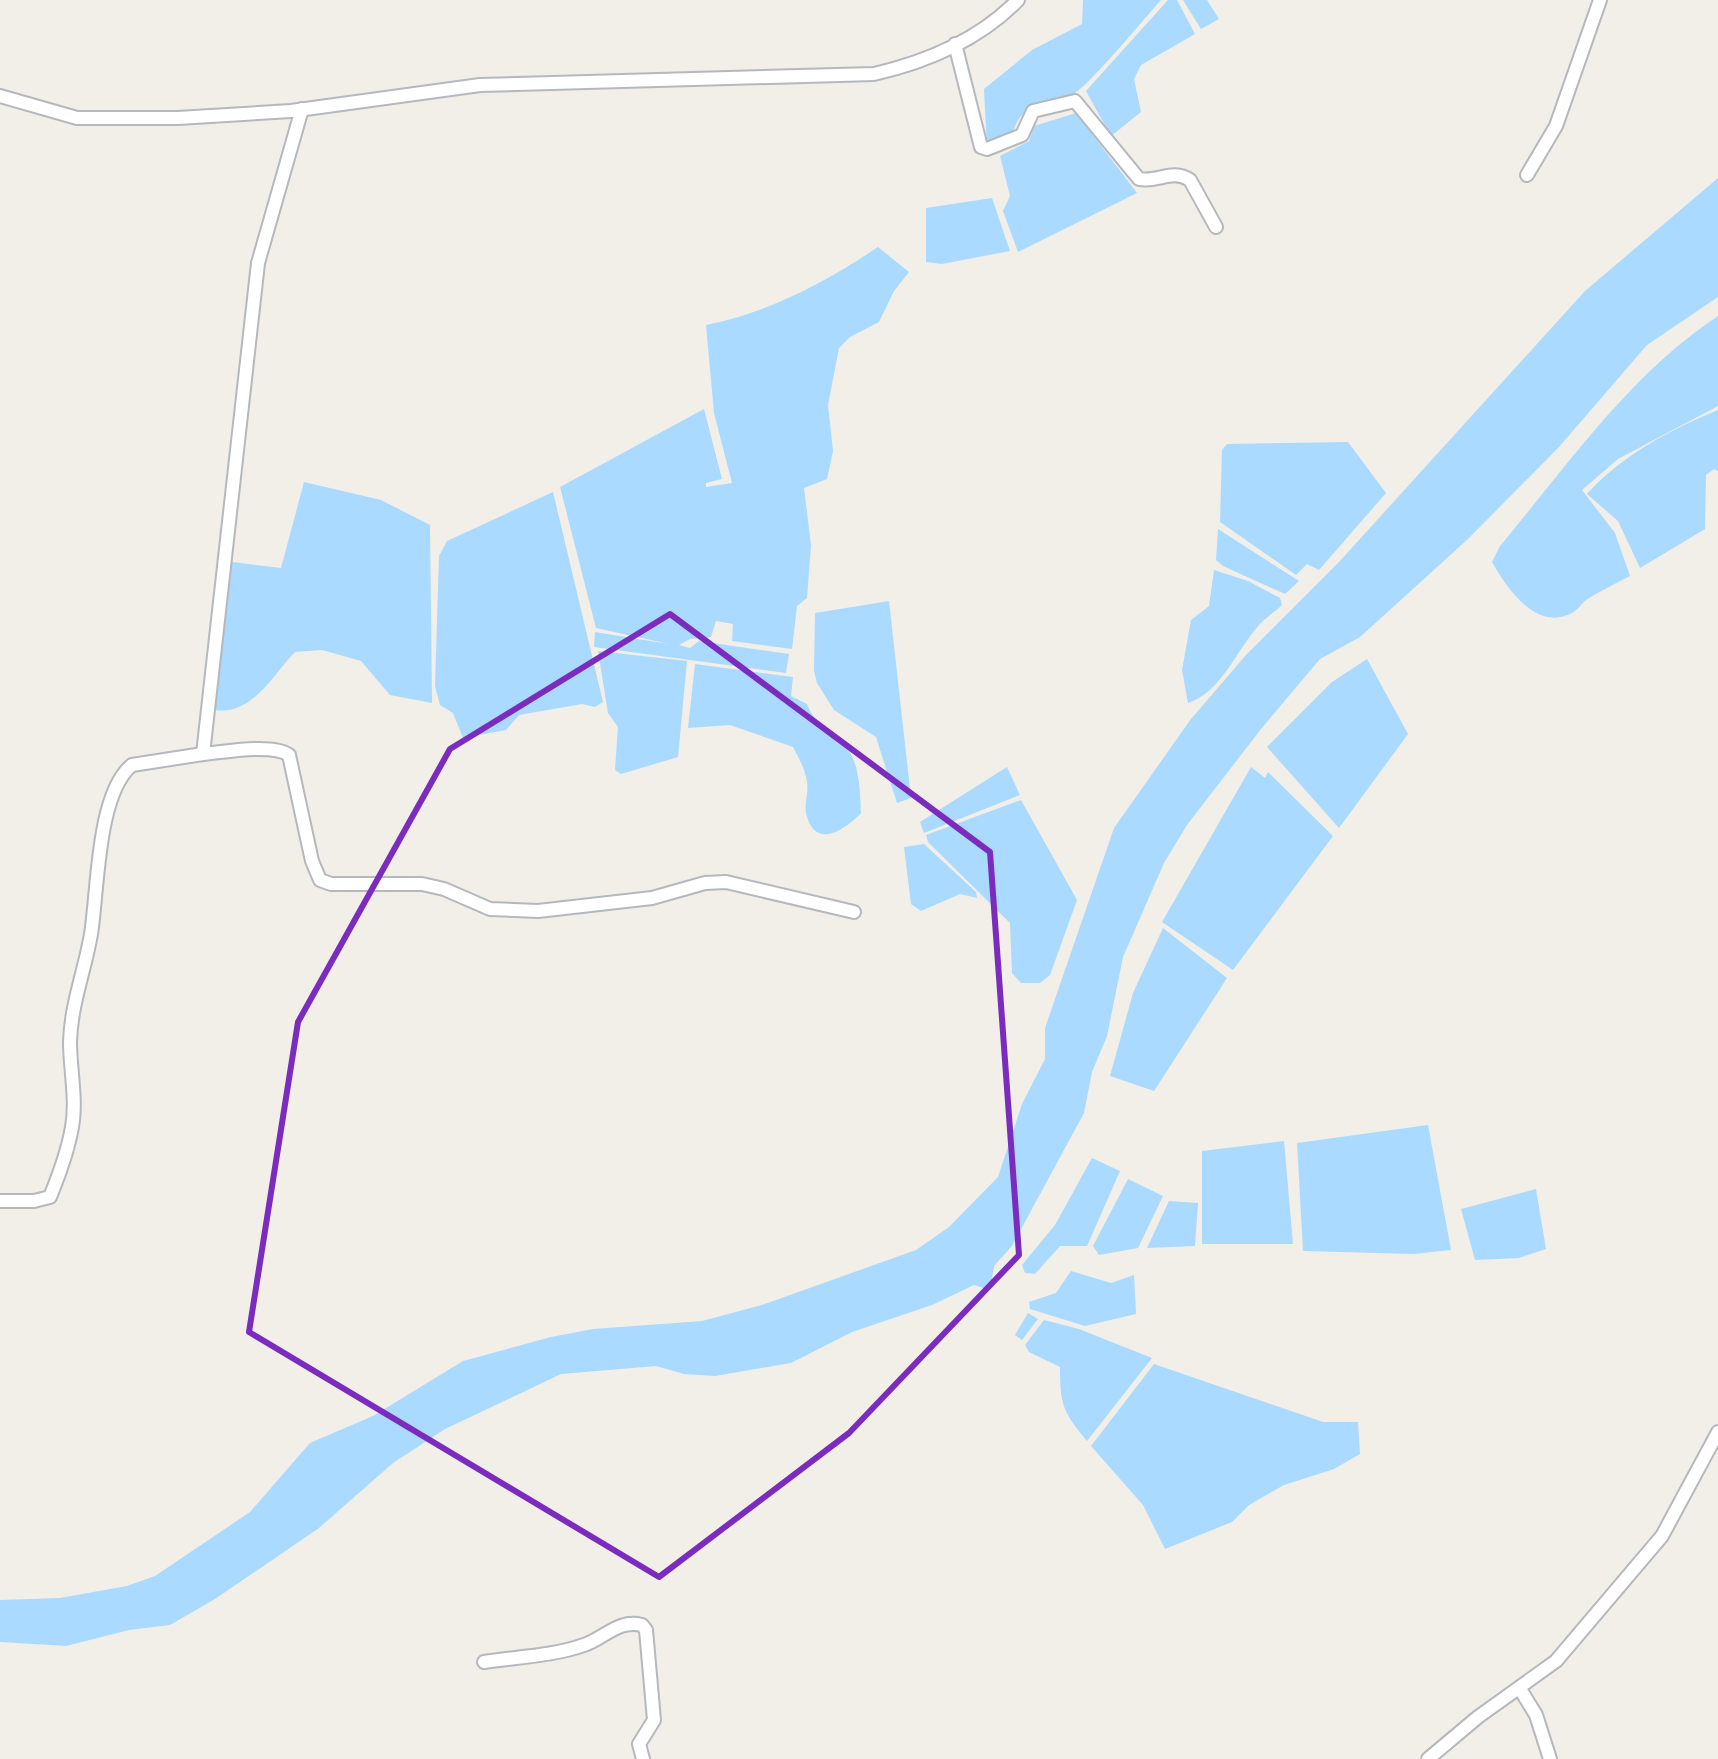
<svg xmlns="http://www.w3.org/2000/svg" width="1718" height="1759" font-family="'Open Sans',sans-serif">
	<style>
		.water { fill: #aadaff }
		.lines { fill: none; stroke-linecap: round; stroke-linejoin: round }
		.minor-casing { stroke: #b5b8bc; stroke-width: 16 }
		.minor { stroke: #fff; stroke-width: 12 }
		.marked { fill: none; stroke: #7b2cbf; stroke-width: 6; stroke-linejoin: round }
	</style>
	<rect width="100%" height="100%" fill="#f1efe8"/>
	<g class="water">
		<path d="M1083 0H1161C1144 19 1088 87 1071 96 1040 112 1020 98 1011 140L987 149 984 89 1032 50 1082 24Z"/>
		<path d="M1168 0H1177L1195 34 1141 65 1134 79 1141 112 1111 136 1086 91Z"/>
		<path d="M1183 0H1207L1219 19 1201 29Z"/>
		<path d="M1076 113 1137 193 1018 252 1003 211 1010 196 1000 156 1029 141 1034 126Z"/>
		<path d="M1718 178V297L1647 345 1559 447 1468 539 1360 637 1320 659 1261 729 1187 825 1164 863 1123 957 1107 1036 1092 1072 1084 1113 1012 1246 994 1266 990 1290 974 1285 932 1305 852 1332 791 1363 715 1376 684 1374 656 1366 561 1374 445 1429 393 1463 319 1528 215 1599 170 1625 129 1630 66 1646 0 1642V1600L60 1598 127 1586 155 1576 250 1512 310 1443 373 1416 463 1361 551 1337 593 1329 702 1321 762 1305 916 1250 949 1227 998 1177 1022 1104 1045 1059V1028L1114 828 1191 719 1246 655 1339 562 1585 291Z"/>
		<path d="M992 198 1010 251 942 264 926 262V208Z"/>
		<path d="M878 247 909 272 894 291 879 322 850 337 839 348 828 405 833 451 827 479 804 488 811 545 807 598 797 606 792 649 732 641 733 624 716 621 711 637 690 639 679 645 690 648 699 641 789 654 786 673 594 647 595 632 669 644 596 628 560 487 704 409 722 479 706 483V487L732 483 714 413 706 325C770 312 824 283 878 247Z"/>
		<path d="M1718 316V406L1618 459 1582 490 1615 533 1630 576C1615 584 1600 591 1586 600 1581 604 1578 610 1572 613 1536 632 1507 588 1492 562L1500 546C1567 466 1630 374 1718 316Z"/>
		<path d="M1718 410V471L1714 469 1706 475 1705 529 1640 568 1618 521 1587 494C1621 456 1671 429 1718 410Z"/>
		<path d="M1348 442 1386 493 1319 570 1307 564 1296 575 1220 522 1222 450 1227 444Z"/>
		<path d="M304 482 381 500 430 525 432 703 390 695 361 661 322 650 295 652C271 677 252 716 214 710L225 561 281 568Z"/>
		<path d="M553 492 603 702 595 707 582 704 519 715 506 730 463 738 453 713 440 705 435 686 439 556 447 541Z"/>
		<path d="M1218 529 1299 581 1285 594 1223 566 1216 560Z"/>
		<path d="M1214 570 1248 581 1280 598 1282 605C1276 611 1269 615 1263 621 1238 645 1223 692 1188 703L1182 670 1191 620 1209 606Z"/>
		<path d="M889 601 911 798 897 803 876 737 834 710 817 683 814 671 815 613Z"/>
		<path d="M598 651 687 661 678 757 621 774 615 770 618 727 608 713Z"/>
		<path d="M1367 659 1408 734 1339 828 1267 747 1332 682Z"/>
		<path d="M695 664 793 677 791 696 807 704C817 730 837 733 849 751 860 767 860 794 861 813 844 831 814 850 806 813 804 803 809 792 807 782 805 769 799 758 793 747L730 725 688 728Z"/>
		<path d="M1007 767 1020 795 924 833 920 822Z"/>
		<path d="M1251 767 1265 778 1268 772 1333 836 1233 970 1162 922Z"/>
		<path d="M1021 800 1077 900 1050 975 1040 983H1021L1012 973 1010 923 928 842 926 835Z"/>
		<path d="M924 844 976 892 977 898 960 894 921 911 911 904 904 847Z"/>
		<path d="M1163 928 1227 978 1154 1091 1110 1076 1133 993Z"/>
		<path d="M1428 1125 1451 1250 1414 1254 1303 1251 1297 1143Z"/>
		<path d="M1284 1141 1293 1244H1202V1151Z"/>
		<path d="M1092 1158 1120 1171 1087 1246H1060L1035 1274 1025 1273 1022 1265 1055 1225Z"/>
		<path d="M1128 1179 1163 1196 1138 1248 1099 1255 1093 1246Z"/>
		<path d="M1536 1189 1546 1249 1519 1258 1475 1260 1461 1209Z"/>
		<path d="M1169 1201 1198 1203 1195 1246 1147 1248Z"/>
		<path d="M1071 1271 1111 1283 1134 1275 1136 1314 1085 1326 1030 1309 1029 1302 1056 1293Z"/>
		<path d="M1028 1313 1038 1319 1022 1340 1015 1335Z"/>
		<path d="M1044 1320 1079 1329 1152 1358 1087 1441C1063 1412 1060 1405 1060 1367L1029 1352 1025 1345Z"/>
		<path d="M1154 1364 1323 1422H1358L1360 1454 1334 1469 1284 1485 1249 1505 1232 1522 1165 1549 1143 1505 1091 1446Z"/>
	</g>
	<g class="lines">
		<g class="minor-casing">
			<g id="minor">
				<path d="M955 44 981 147 987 149 1022 135 1033 111 1075 101 1139 179C1158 183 1172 168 1190 180L1216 227"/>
				<path d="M0 96 77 118H178L291 111 480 85 874 74C926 62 980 39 1018 0"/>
				<path d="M302 109 258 263 203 754C223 752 273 743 289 755L312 861 320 880 331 884H422L444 889 490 909 538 911 652 898 705 883 726 882 854 912"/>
				<path d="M1527 175 1556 126 1600 0"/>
				<path d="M0 1201H34L50 1197C59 1175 68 1151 72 1127 77 1100 70 1069 70 1042 71 1004 85 970 91 934 98 890 97 793 132 765L203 754"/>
				<path d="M484 1662C516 1657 553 1656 584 1645 605 1638 618 1619 642 1625L646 1630 654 1720 639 1744 643 1759"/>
				<path d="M1520 1689 1536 1715 1550 1759"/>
				<path d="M1428 1759 1478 1717 1556 1661 1662 1536 1718 1432"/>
			</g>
		</g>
		<use href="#minor" class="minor"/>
	</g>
	<path class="marked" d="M670 614 990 852 1019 1255 849 1433 659 1577 249 1332 298 1022 450 749Z"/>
</svg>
